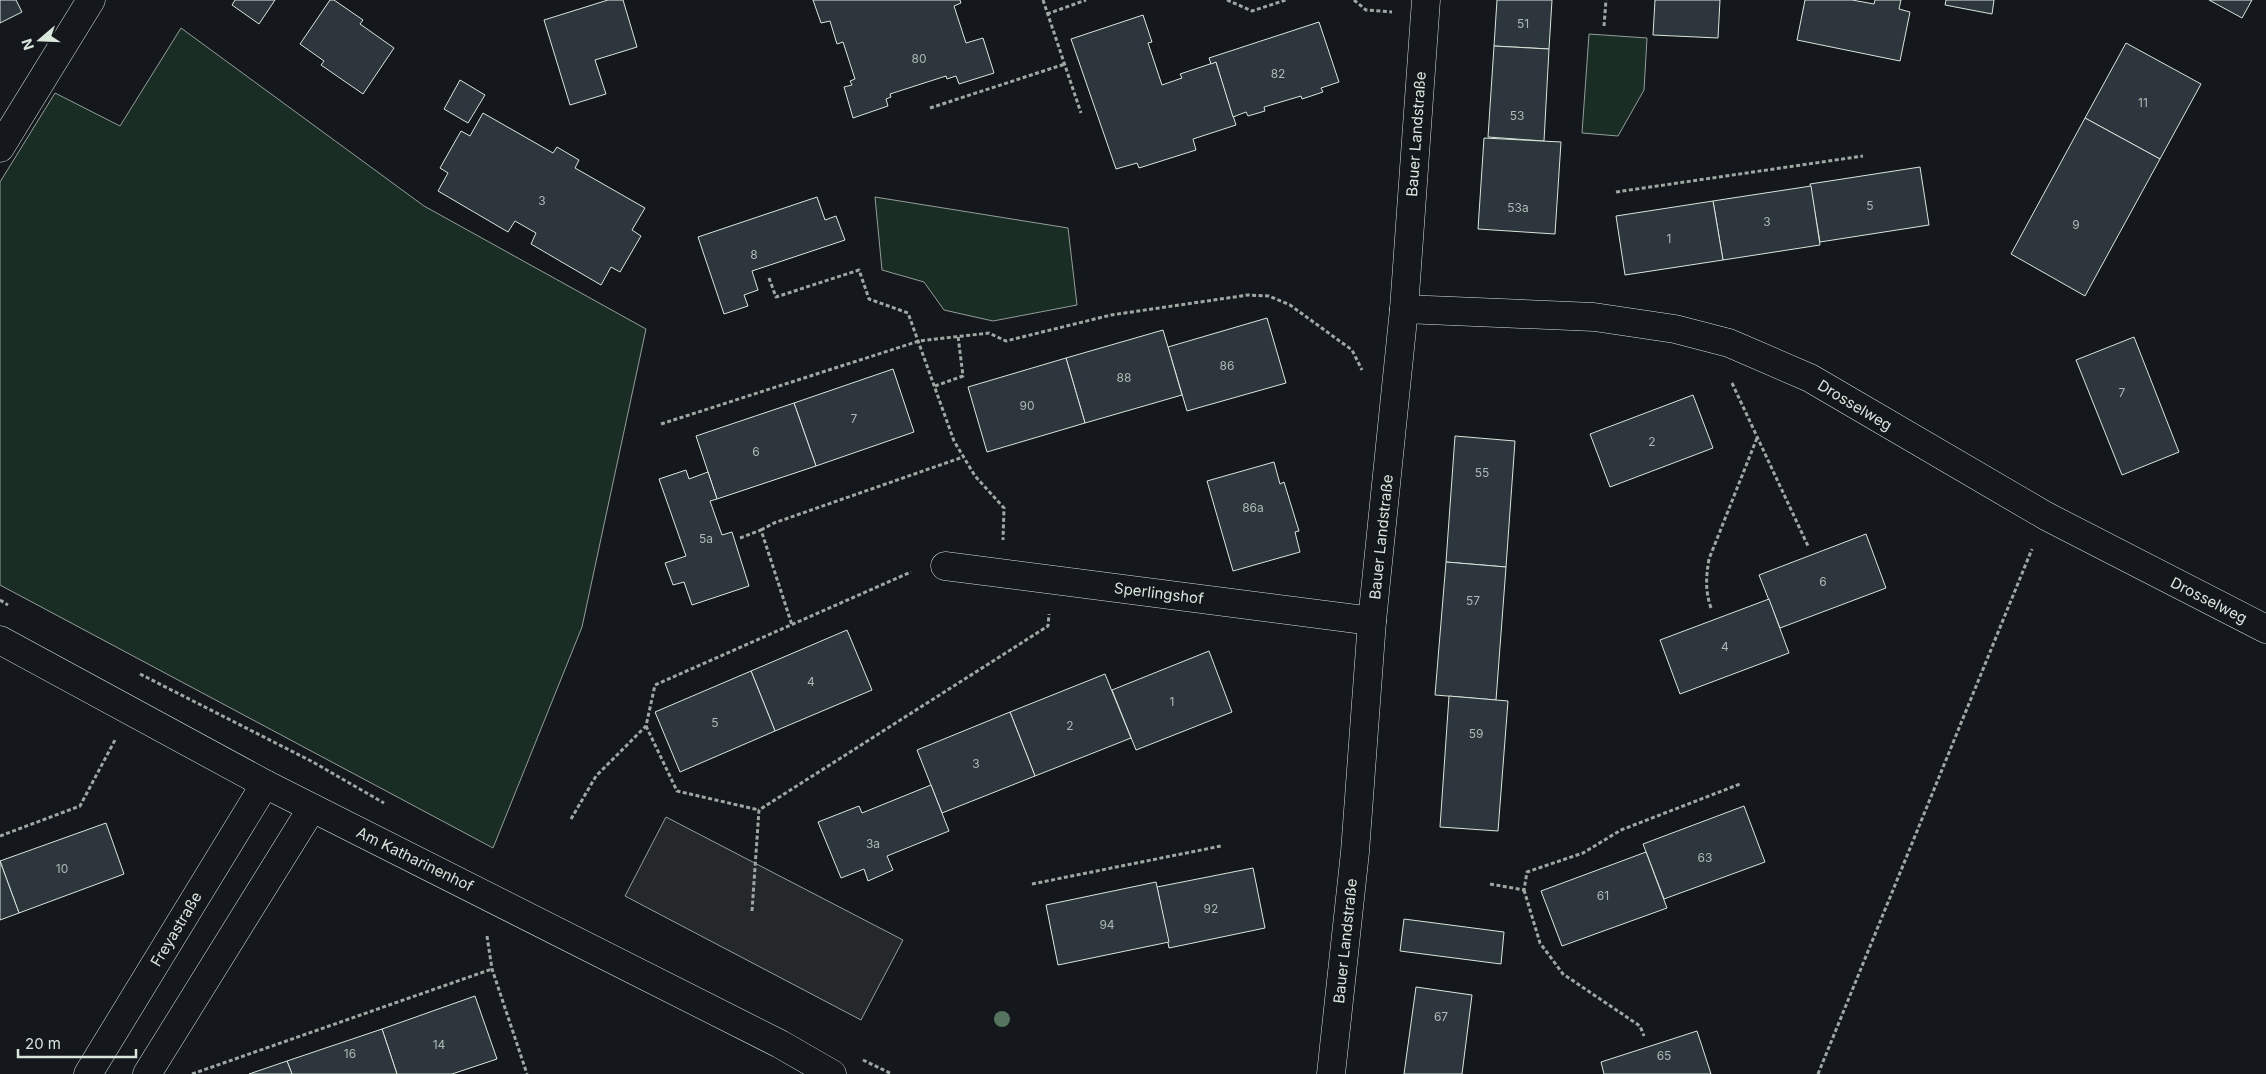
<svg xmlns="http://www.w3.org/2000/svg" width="2266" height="1074" font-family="Inter,sans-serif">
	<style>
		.green { fill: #1a2d24; stroke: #939e99 }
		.parking { fill: #24282b; stroke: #939e99 }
		.building { fill: #2c363c; stroke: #d8e6dc }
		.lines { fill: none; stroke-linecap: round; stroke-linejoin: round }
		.minor-casing { stroke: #d8e6dc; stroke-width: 29 }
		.path { stroke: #9da8a2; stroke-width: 3; stroke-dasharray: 4 2.5; stroke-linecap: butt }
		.minor { stroke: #14181c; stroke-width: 28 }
		.tree { fill: #55745f }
		.labels { text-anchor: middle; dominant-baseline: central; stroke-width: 4; stroke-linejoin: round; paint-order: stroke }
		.number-label { font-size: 12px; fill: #adbab4 }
		.street-label { font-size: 15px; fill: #d8e6dc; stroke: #14181c }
	</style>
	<rect width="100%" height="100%" fill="#14181c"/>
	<g class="green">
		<path d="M181 28 424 206 646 329 582 627 493 848 0 585V182L55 93 120 126Z"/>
		<path d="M1589 34 1647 38 1644 90 1618 136 1582 133Z"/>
		<path d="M875 197 1068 228 1077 305 993 321 944 310 924 282 882 270Z"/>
	</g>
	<path class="parking" d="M666 817 903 940 861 1020 625 896Z"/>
	<g class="building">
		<path d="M0 0H16L22 12 0 23Z"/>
		<path d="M235 0H275L259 24 232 5Z"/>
		<path d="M330 0H334L363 20 360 24 394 48 363 94 321 65 324 61 300 44Z"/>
		<path d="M608 0H623L637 47 595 60 606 94 570 105 544 20Z"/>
		<path d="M813 0H960L961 3 954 6 966 43 983 38 994 73 959 84 956 76 947 79 946 76 890 94 891 97 886 99 888 106 853 118 844 87 852 85 850 81 855 79 843 42 837 44 830 21 821 23Z"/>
		<path d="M1497 0H1552L1549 49 1494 46Z"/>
		<path d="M1655 0H1720L1718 38 1653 35Z"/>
		<path d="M1805 0H1852L1874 4 1875 0H1901L1899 9 1910 12 1900 61 1797 40Z"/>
		<path d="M1946 0H1994L1992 14 1945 5Z"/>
		<path d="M2209 0H2252L2242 18Z"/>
		<path d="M1143 15 1152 42 1148 43 1162 85 1182 78 1180 74 1216 62 1236 125 1193 139 1196 150 1139 168 1137 163 1116 169 1071 39Z"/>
		<path d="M1319 22 1339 82 1321 88 1323 92 1302 99 1301 96 1264 107 1265 111 1248 116 1246 112 1233 117 1216 62 1211 64 1209 58Z"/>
		<path d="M2126 43 2201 84 2160 159 2085 118Z"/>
		<path d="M1494 46 1549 49 1544 141 1488 137Z"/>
		<path d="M460 80 485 95 468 123 444 109Z"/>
		<path d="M483 113 553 153 557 147 579 160 575 168 645 208 632 230 641 236 620 272 611 267 601 285 531 244 536 233 515 221 508 232 438 191 448 173 440 168 461 131 470 136Z"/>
		<path d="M2085 118 2160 159 2085 296 2011 254Z"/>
		<path d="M1484 138 1561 142 1555 234 1478 229Z"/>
		<path d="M1920 167 1929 225 1820 242 1810 184Z"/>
		<path d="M1811 186 1820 245 1723 260 1713 201Z"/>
		<path d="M817 197 825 220 836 216 845 240 752 271 758 290 744 295 748 306 724 314 698 237Z"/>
		<path d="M1713 201 1723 260 1625 275 1616 216Z"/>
		<path d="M1267 318 1286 383 1187 411 1168 347Z"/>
		<path d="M1163 330 1182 395 1085 423 1066 358Z"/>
		<path d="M2134 337 2179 452 2122 475 2076 360Z"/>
		<path d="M1066 358 1085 423 987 452 968 387Z"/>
		<path d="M893 369 914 432 816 466 794 403Z"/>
		<path d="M1693 395 1713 448 1610 487 1590 434Z"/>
		<path d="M794 403 816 466 717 499 696 436Z"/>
		<path d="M1455 436 1515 441 1506 567 1446 562Z"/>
		<path d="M1274 462 1280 484 1284 482 1299 531 1295 532 1300 552 1233 571 1207 481Z"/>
		<path d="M686 470 689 479 708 472 717 499 710 501 722 535 732 532 749 586 692 605 684 582 673 585 665 563 686 556 659 479Z"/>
		<path d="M1866 534 1886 588 1780 628 1759 575Z"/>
		<path d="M1446 562 1506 567 1496 700 1435 695Z"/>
		<path d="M1769 599 1789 653 1680 694 1660 640Z"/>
		<path d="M847 630 872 690 775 731 751 671Z"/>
		<path d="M1209 651 1232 712 1136 750 1112 690Z"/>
		<path d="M751 671 775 731 680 772 655 712Z"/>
		<path d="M1105 674 1131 738 1035 776 1010 712Z"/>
		<path d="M1449 696 1508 701 1498 831 1440 827Z"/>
		<path d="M1010 712 1035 776 942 813 917 750Z"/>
		<path d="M931 785 949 831 887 856 893 870 868 881 864 869 841 878 818 822 859 806 862 813Z"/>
		<path d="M1744 806 1765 862 1664 899 1643 844Z"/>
		<path d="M106 823 124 874 19 913 0 861Z"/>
		<path d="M1646 852 1667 908 1562 946 1541 891Z"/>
		<path d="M0 861 19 913 0 920Z"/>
		<path d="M1253 868 1265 928 1169 948 1157 887Z"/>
		<path d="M1156 882 1169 942 1058 965 1046 905Z"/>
		<path d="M1404 919 1504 932 1501 964 1400 951Z"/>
		<path d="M1416 987 1472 995 1462 1074H1404Z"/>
		<path d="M475 996 497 1059 452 1074H397L382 1029Z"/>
		<path d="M382 1029 397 1074H292L287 1061Z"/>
		<path d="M1697 1031 1711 1074H1604L1601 1062Z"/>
		<path d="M287 1061 292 1074H249Z"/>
	</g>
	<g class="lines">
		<g class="minor-casing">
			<g id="minor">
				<path d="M0 148 91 0"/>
				<path d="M1404 309 1594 317 1675 329 1729 343 1810 378 2046 516 2266 629"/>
				<path d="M945 566 1372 621"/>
				<path d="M0 640 265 784 780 1044 832 1074"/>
				<path d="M88 1074 265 784"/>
				<path d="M147 1074 312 808"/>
				<path d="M1331 1074 1355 852 1372 621 1404 309 1426 0"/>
			</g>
		</g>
		<g class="path">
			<path d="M1043 0 1081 113"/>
			<path d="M1227 0 1252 11 1286 0"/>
			<path d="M1354 0 1366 10 1392 12"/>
			<path d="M1047 14 1086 0"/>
			<path d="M1604 26 1606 0"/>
			<path d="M930 108 1065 64"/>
			<path d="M1616 192 1863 156"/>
			<path d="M769 278 776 297 859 270 869 299 908 313 954 441 975 476 1004 508 1003 540"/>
			<path d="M1732 383 1808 546"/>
			<path d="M935 386 963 376 958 336"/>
			<path d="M661 424 919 341 989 333 1006 341 1111 315 1248 295 1269 296 1290 305 1352 350 1362 370"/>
			<path d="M761 530 774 523 963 457"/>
			<path d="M740 538 761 530 792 625"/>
			<path d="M0 600 8 605"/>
			<path d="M1711 608C1705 590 1706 577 1709 559L1757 438"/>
			<path d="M140 674 313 762 384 803"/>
			<path d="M646 726 677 791 759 810"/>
			<path d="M571 819 596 776 646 726 655 685 911 572"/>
			<path d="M0 836 80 806 115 740"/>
			<path d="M1032 884 1221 846"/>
			<path d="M1490 884 1524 890 1527 872 1583 853 1621 830 1740 784"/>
			<path d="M1524 890 1540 943 1563 974 1640 1026 1644 1036"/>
			<path d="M752 911 759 810 1048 626 1049 614"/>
			<path d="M487 936 492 969 527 1074"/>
			<path d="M863 1060 892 1074"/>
			<path d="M192 1074 492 969"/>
			<path d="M1818 1074 2032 549"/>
		</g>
		<use href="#minor" class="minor"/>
	</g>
	<circle class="tree" cx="1002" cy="1019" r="8"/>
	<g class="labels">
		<g class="number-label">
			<text x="1523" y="23">51</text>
			<text x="919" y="58">80</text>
			<text x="1278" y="73">82</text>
			<text x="2143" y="102">11</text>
			<text x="1517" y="115">53</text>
			<text x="542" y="200">3</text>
			<text x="1870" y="205">5</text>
			<text x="1518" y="207">53a</text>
			<text x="1767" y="221">3</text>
			<text x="2076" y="224">9</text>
			<text x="1669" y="238">1</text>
			<text x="754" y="254">8</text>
			<text x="1227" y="365">86</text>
			<text x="1124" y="377">88</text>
			<text x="2122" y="392">7</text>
			<text x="1027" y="405">90</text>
			<text x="854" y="418">7</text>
			<text x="1652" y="441">2</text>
			<text x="756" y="451">6</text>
			<text x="1482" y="472">55</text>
			<text x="1253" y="507">86a</text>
			<text x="706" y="538">5a</text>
			<text x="1823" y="581">6</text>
			<text x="1473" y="600">57</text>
			<text x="1725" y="646">4</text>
			<text x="811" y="681">4</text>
			<text x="1172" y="701">1</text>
			<text x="715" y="722">5</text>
			<text x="1070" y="725">2</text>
			<text x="1476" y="733">59</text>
			<text x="976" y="763">3</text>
			<text x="873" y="843">3a</text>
			<text x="1705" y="857">63</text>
			<text x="62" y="868">10</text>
			<text x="1603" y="895">61</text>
			<text x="1211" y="908">92</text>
			<text x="1107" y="924">94</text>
			<text x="1441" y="1016">67</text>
			<text x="439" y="1044">14</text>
			<text x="350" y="1053">16</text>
			<text x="1664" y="1055">65</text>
		</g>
		<g class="street-label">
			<text transform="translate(1416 134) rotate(-86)">Bauer Landstraße</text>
			<text transform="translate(1855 405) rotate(31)">Drosselweg</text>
			<text transform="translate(1381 537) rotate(-84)">Bauer Landstraße</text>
			<text transform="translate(1159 593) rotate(7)">Sperlingshof</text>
			<text transform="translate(2209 600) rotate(27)">Drosselweg</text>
			<text transform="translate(415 859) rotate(26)">Am Katharinenhof</text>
			<text transform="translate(176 929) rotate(-59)">Freyastraße</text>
			<text transform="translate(1345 941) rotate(-84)">Bauer Landstraße</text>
		</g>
	</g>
	<g transform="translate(40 40) rotate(251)" stroke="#14181c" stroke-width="4" paint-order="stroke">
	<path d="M0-4L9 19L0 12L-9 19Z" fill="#d8e6dc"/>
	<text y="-8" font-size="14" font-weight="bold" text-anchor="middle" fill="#d8e6dc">N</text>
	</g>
	<path d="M18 1049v8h118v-8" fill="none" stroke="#d8e6dc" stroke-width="2.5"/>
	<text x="25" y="1049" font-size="15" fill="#d8e6dc" stroke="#14181c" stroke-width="4" paint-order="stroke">20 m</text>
</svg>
